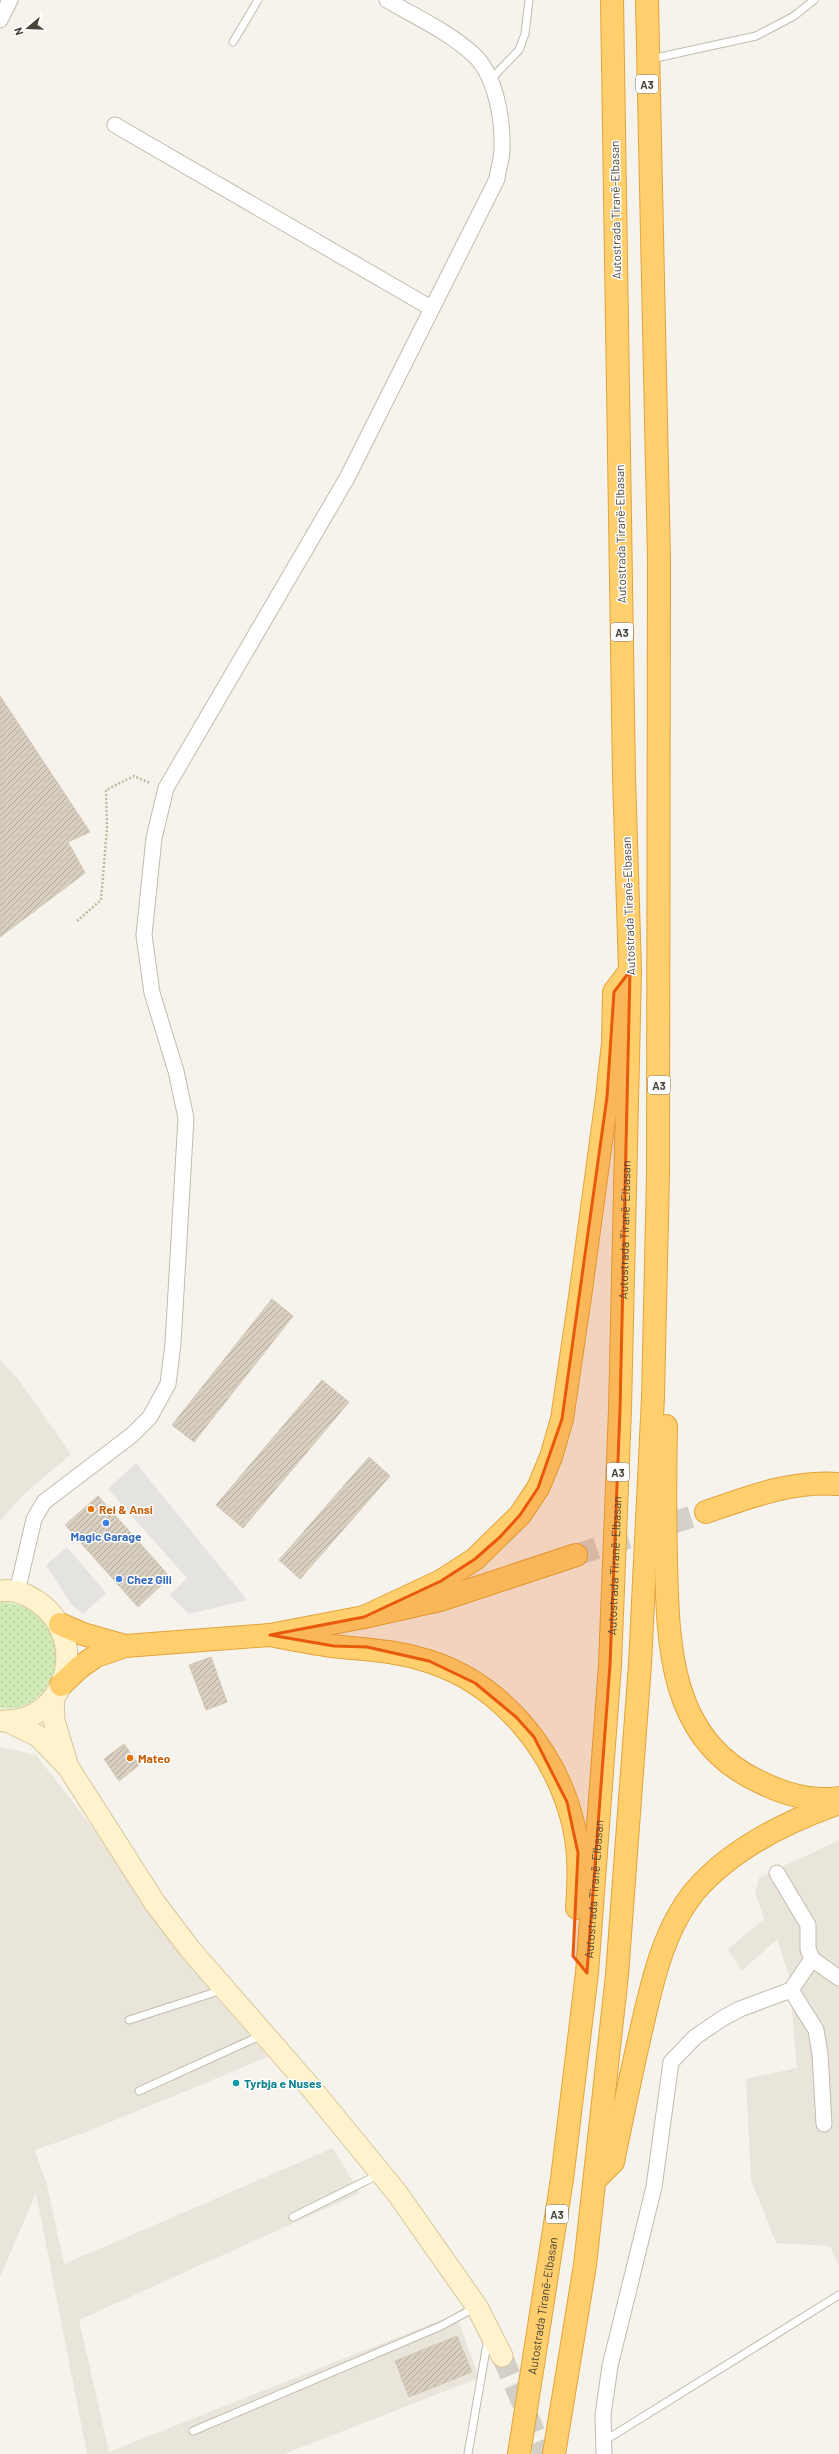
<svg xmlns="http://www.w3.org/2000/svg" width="839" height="2454" font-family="Barlow,sans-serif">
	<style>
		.residential { fill: #eae5da }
		.grass { fill: url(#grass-dots) }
		.parking { fill: #e5e3e0 }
		.building { fill: url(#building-hatch); stroke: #d3c7b4 }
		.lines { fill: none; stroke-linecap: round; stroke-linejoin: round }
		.secondary-tunnel { stroke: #d4d0c8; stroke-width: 21; stroke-dasharray: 21 10; stroke-linecap: butt }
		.motorway-tunnel { stroke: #d4d0c8; stroke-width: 22; stroke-dasharray: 22 11; stroke-linecap: butt }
		.service-casing { stroke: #c2bbae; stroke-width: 9 }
		.minor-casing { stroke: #c2bbae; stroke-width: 17 }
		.secondary-casing { stroke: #d6c79b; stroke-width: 23 }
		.motorway-casing { stroke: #e0a43c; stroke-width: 24 }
		.path { stroke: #c4b79f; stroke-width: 2.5; stroke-dasharray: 2 2; stroke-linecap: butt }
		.service { stroke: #fff; stroke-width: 7 }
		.minor { stroke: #fff; stroke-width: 15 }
		.secondary { stroke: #fff3cd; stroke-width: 21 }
		.motorway { stroke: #ffcf6e; stroke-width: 22 }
		.marked { fill: #e8590c; fill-opacity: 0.2; stroke: #e8590c; stroke-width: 3; stroke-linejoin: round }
		.food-dot { fill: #e8710a; stroke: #fff; stroke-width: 1.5 }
		.shop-dot { fill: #3f7fe0; stroke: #fff; stroke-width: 1.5 }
		.culture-dot { fill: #0f9aa8; stroke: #fff; stroke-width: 1.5 }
		.labels { text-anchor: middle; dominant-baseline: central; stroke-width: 3; stroke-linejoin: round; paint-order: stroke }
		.shield { fill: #fff; stroke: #817c74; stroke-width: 1 }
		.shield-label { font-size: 11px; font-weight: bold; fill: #4b4439 }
		.street-label { font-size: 12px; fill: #4b4439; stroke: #fff }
		.food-label { font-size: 12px; font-weight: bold; fill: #c56008; stroke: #fff; text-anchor: start }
		.shop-label { font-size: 12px; font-weight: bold; fill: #366cbe; stroke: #fff }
		.culture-label { font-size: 12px; font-weight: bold; fill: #0d838f; stroke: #fff; text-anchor: start }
	</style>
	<defs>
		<pattern id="grass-dots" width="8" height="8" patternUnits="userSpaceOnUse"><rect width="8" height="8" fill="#d2eab5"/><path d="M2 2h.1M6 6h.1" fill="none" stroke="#b6ca9c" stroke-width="1.8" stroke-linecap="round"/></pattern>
		<pattern id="building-hatch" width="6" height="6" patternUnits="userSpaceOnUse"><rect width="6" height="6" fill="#d8cfc1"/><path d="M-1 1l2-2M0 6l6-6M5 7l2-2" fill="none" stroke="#b1aa9e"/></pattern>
	</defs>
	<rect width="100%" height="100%" fill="#f6f3ec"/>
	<g class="residential">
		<path d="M0 1360 18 1379 71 1454 22 1496 0 1521Z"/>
		<path d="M0 1747 36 1755 86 1819 203 1982 268 2057 84 2133 35 2150 47 2185 64 2264 333 2148 360 2193 79 2320 109 2452 456 2314 479 2378 284 2454H87L36 2193 0 2277Z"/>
		<path d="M839 1840V1972L826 1977 839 1988V2266L830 2246 776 2243 751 2180 746 2079 797 2068 789 1976 777 1939 742 1971 728 1949 764 1919 755 1893 759 1878Z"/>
	</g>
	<path class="grass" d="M4 1602C83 1611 64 1716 0 1708V1603Z"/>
	<g class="parking">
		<path d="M136 1463 247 1600 189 1614 170 1595 187 1578 108 1489Z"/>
		<path d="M67 1547 106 1593 83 1614 71 1604 46 1565Z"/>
	</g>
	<g class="building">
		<path d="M0 696 90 832 68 842 85 873 0 937Z"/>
		<path d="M272 1299 293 1316 194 1442 172 1425Z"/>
		<path d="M322 1380 349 1402 243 1528 216 1505Z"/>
		<path d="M369 1457 390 1476 300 1579 279 1560Z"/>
		<path d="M98 1496 170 1577 138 1607 65 1525Z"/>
		<path d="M211 1657 227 1702 206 1710 189 1665Z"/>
		<path d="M124 1744 139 1765 119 1781 104 1759Z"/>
		<path d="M457 2336 472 2372 409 2397 395 2361Z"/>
	</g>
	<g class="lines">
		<path class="secondary-tunnel" d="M502 2356 544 2454"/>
		<path class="motorway-tunnel" d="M576 1555 706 1512"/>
		<g class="service-casing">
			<g id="service">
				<path d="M233 42 258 0"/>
				<path d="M651 59 756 36 794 16 814 0"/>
				<path d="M491 79 519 50 525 34 529 0"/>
				<path d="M129 2020 222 1990"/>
				<path d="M139 2091 262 2035"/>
				<path d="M293 2217 380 2174"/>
				<path d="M193 2431 441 2326 476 2307"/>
				<path d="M604 2441 839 2295"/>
				<path d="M468 2454 488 2338"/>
			</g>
		</g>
		<g class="minor-casing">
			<g id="minor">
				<path d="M0 20 10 0"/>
				<path d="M115 125 431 308"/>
				<path d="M17 1592 34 1519 44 1502 132 1435 150 1417 168 1384 173 1344 186 1118 176 1071 152 993 144 935 154 838 166 788 347 478 497 179C498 169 502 159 502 149 503 120 496 76 474 55 449 32 416 17 387 0"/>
				<path d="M812 1959 839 1978"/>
				<path d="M791 1990 816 2030 820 2054 824 2124"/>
				<path d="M604 2454 603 2415 610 2366 654 2187 671 2062 695 2037 723 2018 740 2009 791 1990 812 1959 808 1949V1925L777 1873"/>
			</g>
		</g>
		<g class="secondary-casing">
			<g id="secondary">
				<path d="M0 1591C12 1589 25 1593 35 1600 90 1634 70 1723 3 1721"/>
				<path d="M53 1698 54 1721 66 1760"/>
				<path d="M7 1721 38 1736 68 1767 155 1903 189 1948 311 2088 397 2193 477 2307 502 2356"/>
			</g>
		</g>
		<g class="motorway-casing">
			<g id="motorway">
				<path d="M666 1426C665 1471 665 1515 666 1560 668 1645 669 1741 760 1782 784 1794 812 1802 839 1798"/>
				<path d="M706 1512C749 1497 793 1480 839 1484"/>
				<path d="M364 1617 441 1581 475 1559 520 1515 538 1488 551 1457 562 1419 580 1297 607 1097 613 1043 614 992 630 971"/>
				<path d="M60 1624 83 1634 125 1646"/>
				<path d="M270 1635C291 1639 311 1643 332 1646 367 1650 394 1650 428 1661 501 1684 555 1750 573 1823 580 1851 579 1880 577 1908"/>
				<path d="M61 1685 80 1667 96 1656 125 1646 270 1635 364 1617 440 1600 576 1555"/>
				<path d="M596 2179 613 2162C622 2118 631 2074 641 2031 652 1983 663 1930 695 1891 731 1849 788 1821 839 1803"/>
				<path id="s1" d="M519 2454 562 2179 587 1973 610 1665 620 1409 630 971 624 776 612 0"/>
				<path d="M554 2454 585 2265 617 1975 640 1664 653 1397 658 1174 659 560 647 0"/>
			</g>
		</g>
		<path class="path" d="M77 921 101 900 107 828 106 790 134 776 150 783"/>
		<use href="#service" class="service"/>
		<use href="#minor" class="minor"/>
		<use href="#secondary" class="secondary"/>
		<use href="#motorway" class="motorway"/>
	</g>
	<path class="marked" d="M630 971 620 1409 610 1665 587 1973 573 1956 578 1853 567 1802 534 1737 516 1717 475 1683 429 1661 367 1647 334 1646 270 1635 364 1617 441 1581 475 1559 500 1537 520 1515 538 1488 562 1419 607 1097 614 992Z"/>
	<g class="food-dot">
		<circle cx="91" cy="1509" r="4"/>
		<circle cx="130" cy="1758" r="4"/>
	</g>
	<g class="shop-dot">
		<circle cx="106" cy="1523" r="4"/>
		<circle cx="119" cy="1579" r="4"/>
	</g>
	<circle class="culture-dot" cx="236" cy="2083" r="4"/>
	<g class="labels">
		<g class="shield">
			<rect x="636" y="75" width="22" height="18" rx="3"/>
			<rect x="611" y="623" width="22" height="18" rx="3"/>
			<rect x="648" y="1076" width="22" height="18" rx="3"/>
			<rect x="607" y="1463" width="22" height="18" rx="3"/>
			<rect x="546" y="2205" width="22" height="18" rx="3"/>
		</g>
		<g class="shield-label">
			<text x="647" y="84">A3</text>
			<text x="622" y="632">A3</text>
			<text x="659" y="1085">A3</text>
			<text x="618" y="1472">A3</text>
			<text x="557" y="2214">A3</text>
		</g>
		<g class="street-label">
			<text transform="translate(615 210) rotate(-91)">Autostrada Tiranë-Elbasan</text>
			<text transform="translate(620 534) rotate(-91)">Autostrada Tiranë-Elbasan</text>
			<text transform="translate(628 906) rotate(-92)">Autostrada Tiranë-Elbasan</text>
			<text stroke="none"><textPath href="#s1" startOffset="1230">Autostrada Tiranë-Elbasan</textPath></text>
			<text stroke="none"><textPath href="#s1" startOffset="894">Autostrada Tiranë-Elbasan</textPath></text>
			<text stroke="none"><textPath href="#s1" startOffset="570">Autostrada Tiranë-Elbasan</textPath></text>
			<text stroke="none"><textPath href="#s1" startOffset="150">Autostrada Tiranë-Elbasan</textPath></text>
		</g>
		<g class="food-label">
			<text x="99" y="1509">Rei &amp; Ansi</text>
			<text x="138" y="1758">Mateo</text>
		</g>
		<g class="shop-label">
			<text x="106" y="1536">Magic Garage</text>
			<text x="127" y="1579" text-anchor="start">Chez Gili</text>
		</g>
		<g class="culture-label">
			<text x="244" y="2083">Tyrbja e Nuses</text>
		</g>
	</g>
	<g transform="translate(28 28) rotate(251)" stroke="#ffffff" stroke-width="3" paint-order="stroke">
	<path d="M0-3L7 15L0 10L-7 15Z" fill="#4b4439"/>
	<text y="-6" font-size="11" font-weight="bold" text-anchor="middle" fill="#4b4439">N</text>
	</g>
</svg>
